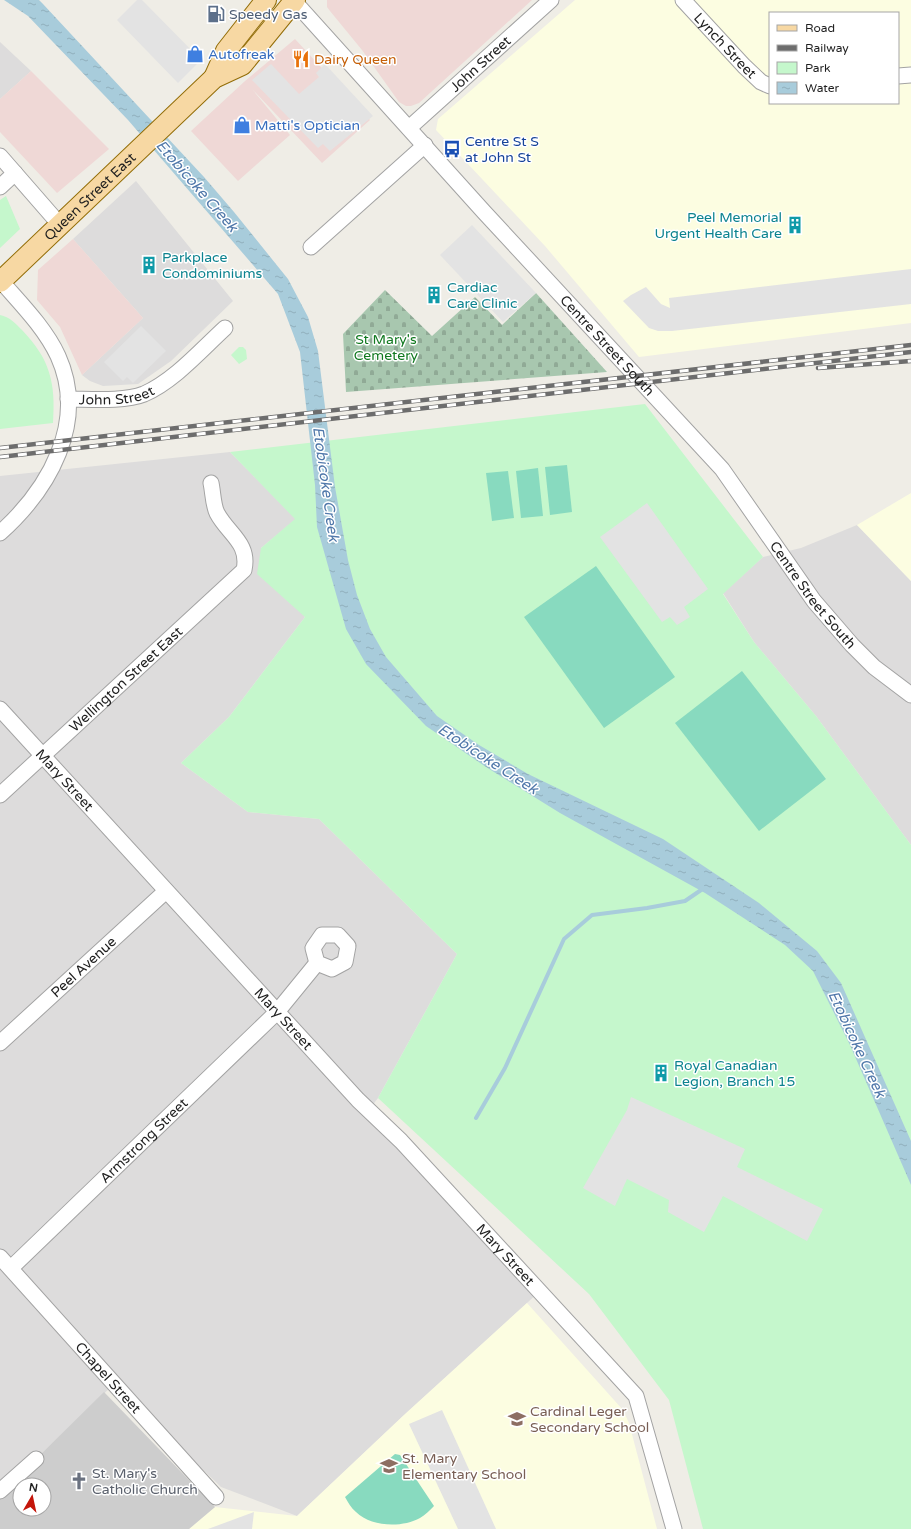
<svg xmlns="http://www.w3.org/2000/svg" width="911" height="1529" font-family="'Varela Round',sans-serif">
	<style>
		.residential { fill: #dddcdc }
		.commercial { fill: #efd8d6 }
		.education { fill: #fcfde1; fill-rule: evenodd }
		.religious { fill: #cdcdcd; fill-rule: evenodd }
		.cemetery { fill: url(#cemetery-stones) }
		.park { fill: #c5f7cc }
		.pitch { fill: #88dabf }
		.parking { fill: #e3e3e3 }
		.water { fill: url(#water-ripples) }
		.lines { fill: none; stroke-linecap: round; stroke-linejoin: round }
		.stream { stroke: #a8ccdb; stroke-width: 4 }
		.minor-casing { stroke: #a3a3a3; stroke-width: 17 }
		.major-casing { stroke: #936d07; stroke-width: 22 }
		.minor { stroke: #fff; stroke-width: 15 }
		.major { stroke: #f7d8a3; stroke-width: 20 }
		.rail-casing { stroke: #6d6d6d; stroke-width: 4.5 }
		.rail { stroke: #fff; stroke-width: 3; stroke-dasharray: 9; stroke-linecap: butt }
		.labels { text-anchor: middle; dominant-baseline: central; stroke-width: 3; stroke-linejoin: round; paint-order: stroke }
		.service-label { font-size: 14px; fill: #4e5e75; stroke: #fff; text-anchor: start }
		.street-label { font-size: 14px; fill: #1f1f1f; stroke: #fff }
		.shop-label { font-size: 14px; fill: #366cbe; stroke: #fff; text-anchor: start }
		.food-label { font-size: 14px; fill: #c56008; stroke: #fff; text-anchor: start }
		.transit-label { font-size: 14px; fill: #164399; stroke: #fff; text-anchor: start }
		.culture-label { font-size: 14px; fill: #0d838f; stroke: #fff; text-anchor: start }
		.park-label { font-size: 14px; fill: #117920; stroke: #fff }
		.education-label { font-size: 14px; fill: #785e54; stroke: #fff; text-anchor: start }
		.worship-label { font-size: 14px; fill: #5b616d; stroke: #fff; text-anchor: start }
		.water-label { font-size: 15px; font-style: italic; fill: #5078aa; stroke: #fff }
	</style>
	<defs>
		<pattern id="cemetery-stones" width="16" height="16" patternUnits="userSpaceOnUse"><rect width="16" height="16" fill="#a8c7af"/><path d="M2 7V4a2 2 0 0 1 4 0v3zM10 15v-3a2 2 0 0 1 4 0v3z" fill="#90aa96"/></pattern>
		<pattern id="water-ripples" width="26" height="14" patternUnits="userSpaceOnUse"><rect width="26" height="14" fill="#a8ccdb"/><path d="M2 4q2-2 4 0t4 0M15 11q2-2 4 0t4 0" fill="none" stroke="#90afbc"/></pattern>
	</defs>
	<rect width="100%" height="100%" fill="#efede6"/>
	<g class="residential">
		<path d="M0 42 31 71 0 99Z"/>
		<path d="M136 181 233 301 171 361 138 384 103 386 90 381 82 375 143 318 73 239Z"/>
		<path d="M230 452 296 519 261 548 305 617 229 717 181 763 248 812 319 819 457 954 378 1098 369 1110 539 1292 404 1415 297 1516 221 1487 114 1384 36 1459 0 1491V476Z"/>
		<path d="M857 525 911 581V845L816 716 754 642 723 593 763 557 801 548Z"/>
	</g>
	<g class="commercial">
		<path d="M327 0H532L419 103 411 106H406L399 102 362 50 330 11 327 7Z"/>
		<path d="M295 39 370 120 322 163 252 89 290 135 238 181 191 131 245 81Z"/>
		<path d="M31 71 109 149 57 193 0 132V99Z"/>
		<path d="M73 239 143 318 82 375 60 327 37 300 38 270Z"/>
	</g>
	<g class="education">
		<path d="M575 0H911V323L639 357 545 246 436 130 438 119ZM770 13H898V103H770Z"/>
		<path d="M911 493V581L857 525Z"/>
		<path d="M527 1303 623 1410 629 1423 657 1529H189L215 1507 297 1516 404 1415Z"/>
	</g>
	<path class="religious" d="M104 1392 215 1507 189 1529H0V1491L36 1459ZM20 1485H44V1509H20Z"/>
	<path class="cemetery" d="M385 290 432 336 475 297 502 325 536 293 607 372 346 392 343 334Z"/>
	<g class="park">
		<path d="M6 196 20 229 0 248V200Z"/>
		<path d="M0 315C10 317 15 323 22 330 50 359 56 383 53 423L0 429Z"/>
		<path d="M239 347H243L246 350 247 359 239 364 231 355Z"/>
		<path d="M645 404 763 557 723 594 754 642 816 716 911 845V1529H703L669 1400 589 1294 378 1098 457 954 319 819 248 812 181 763 229 717 305 617 257 574 261 548 295 519 230 452Z"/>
	</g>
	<g class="pitch">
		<path d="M567 465 572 512 550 515 545 467Z"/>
		<path d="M538 468 543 516 521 518 516 471Z"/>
		<path d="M508 471 514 518 492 521 486 473Z"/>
		<path d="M596 566 675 677 604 728 524 617Z"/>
		<path d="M742 671 826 779 759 831 675 723Z"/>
		<path d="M395 1454 400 1455 434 1506C430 1510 425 1515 420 1518 402 1528 371 1527 356 1512 351 1508 348 1502 345 1497Z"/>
	</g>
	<g class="parking">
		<path d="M137 0H142L201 60 178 83 117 20Z"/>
		<path d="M271 64 299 94 319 77 316 73 325 64 373 116 330 151 323 144 318 148 252 80Z"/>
		<path d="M472 225 536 293 503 322 440 255Z"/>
		<path d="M911 269V304L672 331H658L649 328 623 301 631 295 646 287 661 304 670 308 669 298Z"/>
		<path d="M141 326 166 351 133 383 127 377 123 381 104 362Z"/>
		<path d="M647 503 708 589 684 607 690 617 677 625 670 617 662 622 600 537Z"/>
		<path d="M631 1097 745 1149 737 1167 823 1209 807 1241 723 1196 704 1232 668 1212 669 1200 627 1179 615 1206 583 1188 627 1110Z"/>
		<path d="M442 1410 496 1529H458L409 1424Z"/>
		<path d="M254 1512 252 1529H208Z"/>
	</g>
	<path class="water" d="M4 0H39L43 4 204 177 234 212 288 279 308 317 318 351 335 487 348 560 357 595 370 629 386 657 437 716 479 745 528 774 663 839 759 903 817 951 841 983 911 1141V1185L850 1045 813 971 785 945 705 893 560 813 486 767 426 726 366 664 346 629 317 527 315 485 300 352 278 294 128 120 28 16Z"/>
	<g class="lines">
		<path class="stream" d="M476 1118 505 1068 564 939 592 915 647 908 685 901 704 888"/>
		<g class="minor-casing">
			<g id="minor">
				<path id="s1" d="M293 0 484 212 722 469 814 601 852 645 874 667 911 695"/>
				<path id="s2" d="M683 0 744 66 761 82 770 86"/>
				<path d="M898 76 911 75"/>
				<path id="s3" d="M409 128 551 0"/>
				<path d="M0 156 61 226"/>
				<path d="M0 187 15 173"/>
				<path d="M311 247 425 145"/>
				<path id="s4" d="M68 399C89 399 124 402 144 394 174 381 201 350 225 328"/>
				<path d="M0 533C49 489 88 422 58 356 45 328 21 304 1 281"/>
				<path id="s5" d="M0 709 358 1100 401 1141 636 1396 674 1529"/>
				<path id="s6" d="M0 795 244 570C250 543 228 534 217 513 213 505 213 492 211 483"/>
				<path d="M322 935H338L348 946 345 962 332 969 317 963 313 948Z"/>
				<path id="s7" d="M0 1043 166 891"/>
				<path id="s8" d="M0 1257 216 1497"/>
				<path id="s9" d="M11 1268 277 1012 317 963"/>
				<path d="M0 1491 36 1459"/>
			</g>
		</g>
		<g class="major-casing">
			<g id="major">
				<path d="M214 78 226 51 266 0"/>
				<path id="s10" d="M0 282 214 78 242 65 295 0"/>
			</g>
		</g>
		<use href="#minor" class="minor"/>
		<use href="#major" class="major"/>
		<g class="rail-casing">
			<g id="rail">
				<path d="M818 368 911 361"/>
				<path d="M0 448 911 345"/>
				<path d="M0 457 911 352"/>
			</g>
		</g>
		<use href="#rail" class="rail"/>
	</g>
	<defs>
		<g id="fuel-bare" transform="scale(1.38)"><path d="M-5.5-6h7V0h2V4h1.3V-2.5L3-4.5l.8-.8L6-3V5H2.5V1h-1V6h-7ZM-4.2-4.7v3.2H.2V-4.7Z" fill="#5c6f8a" stroke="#fff" stroke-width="2.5" paint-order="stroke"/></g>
		<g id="shop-bare" transform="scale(1.38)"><path d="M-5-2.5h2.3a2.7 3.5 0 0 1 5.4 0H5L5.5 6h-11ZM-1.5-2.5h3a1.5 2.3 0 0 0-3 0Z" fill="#3f7fe0" stroke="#fff" stroke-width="2.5" paint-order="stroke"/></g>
		<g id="restaurant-bare" transform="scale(1.38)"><path d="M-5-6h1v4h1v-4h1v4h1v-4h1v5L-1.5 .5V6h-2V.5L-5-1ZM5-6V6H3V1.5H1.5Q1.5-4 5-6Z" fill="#e8710a" stroke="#fff" stroke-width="2.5" paint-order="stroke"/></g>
		<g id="bus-bare" transform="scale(1.38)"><path d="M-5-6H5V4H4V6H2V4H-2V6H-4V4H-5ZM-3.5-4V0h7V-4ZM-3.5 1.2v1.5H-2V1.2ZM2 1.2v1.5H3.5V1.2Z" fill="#1a4fb4" stroke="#fff" stroke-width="2.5" paint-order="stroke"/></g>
		<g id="building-bare" transform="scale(1.38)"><path d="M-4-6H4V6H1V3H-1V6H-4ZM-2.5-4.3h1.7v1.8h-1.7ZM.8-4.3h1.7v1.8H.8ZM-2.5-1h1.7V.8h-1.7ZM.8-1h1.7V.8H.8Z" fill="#0f9aa8" stroke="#fff" stroke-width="2.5" paint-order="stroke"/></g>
		<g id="school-bare" transform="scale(1.38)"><path d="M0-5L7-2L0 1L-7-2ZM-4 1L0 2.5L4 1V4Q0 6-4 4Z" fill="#8d6e63" stroke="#fff" stroke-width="2.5" paint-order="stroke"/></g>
		<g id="church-bare" transform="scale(1.38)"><path d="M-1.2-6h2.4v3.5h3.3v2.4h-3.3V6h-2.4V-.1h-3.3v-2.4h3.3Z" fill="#6b7280" stroke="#fff" stroke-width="2.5" paint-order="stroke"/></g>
	</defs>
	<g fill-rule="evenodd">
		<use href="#fuel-bare" x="216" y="14"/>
		<use href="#shop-bare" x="195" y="54"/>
		<use href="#restaurant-bare" x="301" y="59"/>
		<use href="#shop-bare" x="242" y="125"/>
		<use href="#bus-bare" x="452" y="149"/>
		<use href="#building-bare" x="795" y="225"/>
		<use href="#building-bare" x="149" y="265"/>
		<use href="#building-bare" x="434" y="295"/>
		<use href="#building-bare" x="661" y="1073"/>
		<use href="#school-bare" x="517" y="1419"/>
		<use href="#school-bare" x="389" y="1466"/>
		<use href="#church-bare" x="79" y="1481"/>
	</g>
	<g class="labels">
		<g class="service-label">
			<text x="229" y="14">Speedy Gas</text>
		</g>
		<g class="street-label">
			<text stroke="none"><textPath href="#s2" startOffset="62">Lynch Street</textPath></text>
			<text stroke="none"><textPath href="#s3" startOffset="96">John Street</textPath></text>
			<text stroke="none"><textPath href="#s10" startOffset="124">Queen Street East</textPath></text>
			<text stroke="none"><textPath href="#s1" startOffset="467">Centre Street South</textPath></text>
			<text stroke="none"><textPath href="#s4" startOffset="49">John Street</textPath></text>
			<text stroke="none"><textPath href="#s1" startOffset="791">Centre Street South</textPath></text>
			<text stroke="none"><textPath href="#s6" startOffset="171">Wellington Street East</textPath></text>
			<text stroke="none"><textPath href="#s5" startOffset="96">Mary Street</textPath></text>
			<text stroke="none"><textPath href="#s7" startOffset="113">Peel Avenue</textPath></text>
			<text stroke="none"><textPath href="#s5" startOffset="420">Mary Street</textPath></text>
			<text stroke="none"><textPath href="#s9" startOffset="184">Armstrong Street</textPath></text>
			<text stroke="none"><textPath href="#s5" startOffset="744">Mary Street</textPath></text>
			<text stroke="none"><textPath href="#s8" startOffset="162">Chapel Street</textPath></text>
		</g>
		<g class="shop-label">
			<text x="208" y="54">Autofreak</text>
			<text x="255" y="125">Matti's Optician</text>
		</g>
		<g class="food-label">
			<text x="314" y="59">Dairy Queen</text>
		</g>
		<g class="transit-label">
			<text x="465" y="141">Centre St S<tspan x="465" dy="16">at John St</tspan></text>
		</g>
		<g class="culture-label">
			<text x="782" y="217" text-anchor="end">Peel Memorial<tspan x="782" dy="16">Urgent Health Care</tspan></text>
			<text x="162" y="257">Parkplace<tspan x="162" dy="16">Condominiums</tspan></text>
			<text x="447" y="287">Cardiac<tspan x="447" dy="16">Care Clinic</tspan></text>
			<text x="674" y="1065">Royal Canadian<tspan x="674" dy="16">Legion, Branch 15</tspan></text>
		</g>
		<g class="park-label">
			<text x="386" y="339">St Mary's<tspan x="386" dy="16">Cemetery</tspan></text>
		</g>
		<g class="education-label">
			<text x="530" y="1411">Cardinal Leger<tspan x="530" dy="16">Secondary School</tspan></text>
			<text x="402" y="1458">St. Mary<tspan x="402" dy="16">Elementary School</tspan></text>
		</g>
		<g class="worship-label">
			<text x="92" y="1473">St. Mary's<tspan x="92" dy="16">Catholic Church</tspan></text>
		</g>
		<g class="water-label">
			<text transform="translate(197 186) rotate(49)">Etobicoke Creek</text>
			<text transform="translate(326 484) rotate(82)">Etobicoke Creek</text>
			<text transform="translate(488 759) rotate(33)">Etobicoke Creek</text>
			<text transform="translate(857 1044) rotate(65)">Etobicoke Creek</text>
		</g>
	</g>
	<rect x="769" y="12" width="130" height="92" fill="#ffffff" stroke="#a5a5a5"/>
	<rect x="777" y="25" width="20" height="6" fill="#f7d8a3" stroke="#a5a5a5"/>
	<text x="805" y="32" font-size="12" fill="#1f1f1f">Road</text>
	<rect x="777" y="45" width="20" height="6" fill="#6d6d6d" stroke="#a5a5a5"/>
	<text x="805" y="52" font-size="12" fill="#1f1f1f">Railway</text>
	<rect x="777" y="62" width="20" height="12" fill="#c5f7cc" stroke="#a5a5a5"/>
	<text x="805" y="72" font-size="12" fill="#1f1f1f">Park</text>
	<rect x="777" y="82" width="20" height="12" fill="url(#water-ripples)" stroke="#a5a5a5"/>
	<text x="805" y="92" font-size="12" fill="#1f1f1f">Water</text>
	<g transform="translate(32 1497) rotate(9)"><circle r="19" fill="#ffffff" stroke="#a5a5a5"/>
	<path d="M0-3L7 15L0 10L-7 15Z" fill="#c4150a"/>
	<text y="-6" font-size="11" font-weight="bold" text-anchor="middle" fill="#1f1f1f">N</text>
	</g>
</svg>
